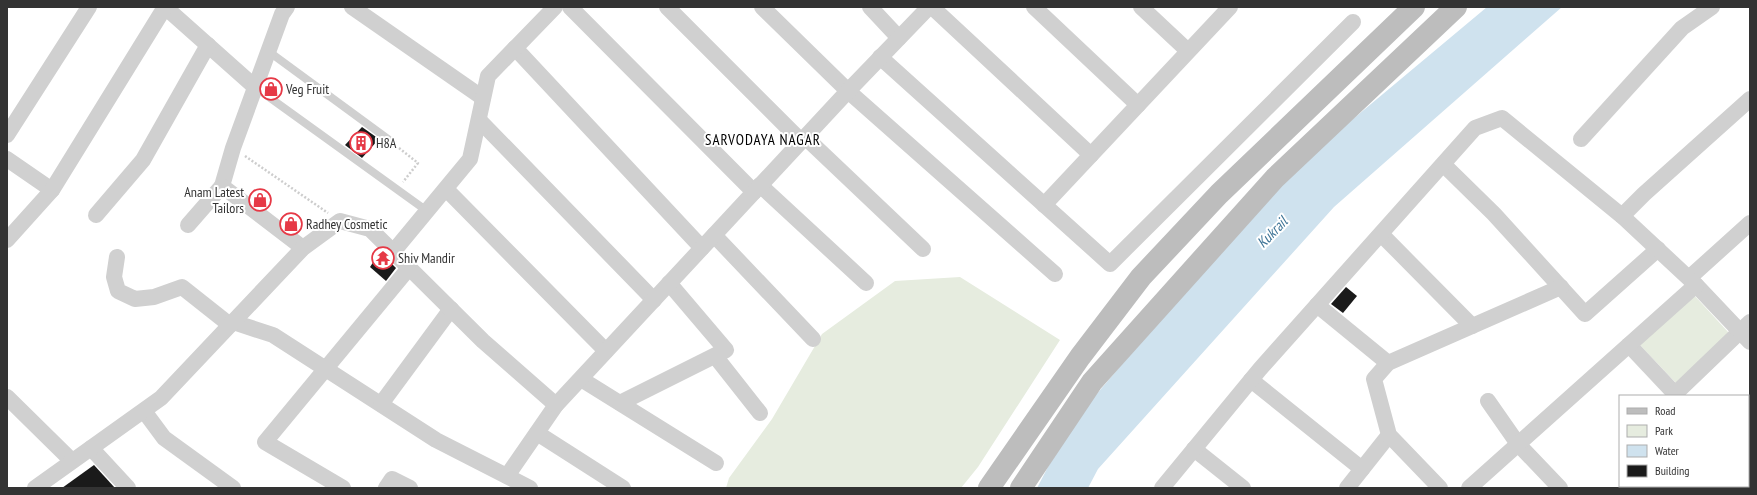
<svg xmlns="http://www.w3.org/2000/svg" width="1757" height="495" font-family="'PT Sans Narrow',sans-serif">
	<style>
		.green { fill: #e6ecdf }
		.water { fill: #cfe2ee }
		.building { fill: #1a1a1a }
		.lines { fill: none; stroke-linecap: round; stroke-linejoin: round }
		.path { stroke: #cdcdcd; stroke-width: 2.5; stroke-dasharray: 2 2; stroke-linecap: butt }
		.lane { stroke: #d0d0d0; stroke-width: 8 }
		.street { stroke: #d0d0d0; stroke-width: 16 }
		.secondary { stroke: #bdbdbd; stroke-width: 22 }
		.labels { text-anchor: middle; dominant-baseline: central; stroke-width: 4; stroke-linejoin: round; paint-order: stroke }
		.poi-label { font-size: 14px; fill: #333; stroke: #fff; text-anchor: start }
		.neighbourhood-label { font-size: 15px; letter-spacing: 1px; fill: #000; stroke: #fff }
		.water-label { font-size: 15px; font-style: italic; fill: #3f7597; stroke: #fff }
	</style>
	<rect width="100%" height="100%" fill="#fff"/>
	<g class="green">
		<path d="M960 277 1060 340 978 467 961 488H726L729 478 772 419 822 334 895 281Z"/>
		<path d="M1693 294 1729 333 1676 383 1639 344Z"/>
	</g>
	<path class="water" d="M1487 7H1562L1334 207 1098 469 1088 488H1037L1049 465 1089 403 1187 288 1304 160Z"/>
	<g class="building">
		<path d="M362 127 379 139 362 158 345 145Z"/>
		<path d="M380 252 396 268 386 281 370 267Z"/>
		<path d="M1346 287 1357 296 1343 313 1331 304Z"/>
		<path d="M94 465 115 488H62Z"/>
	</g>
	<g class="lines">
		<g class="path">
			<path d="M399 148 418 163 403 182"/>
			<path d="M245 156 328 213"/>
		</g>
		<g class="lane">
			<path d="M268 51 392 142"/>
			<path d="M255 87 427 211"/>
		</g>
		<g class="street">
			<path d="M165 7 255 87"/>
			<path d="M287 7 282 14 233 148 222 186 303 248"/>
			<path d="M352 7 483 98"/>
			<path d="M570 7 754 192"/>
			<path d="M667 7 801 141"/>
			<path d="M762 7 848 91 1055 274"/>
			<path d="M870 7 899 38"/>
			<path d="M932 7 1091 155"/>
			<path d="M1034 7 1138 105"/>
			<path d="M1141 7 1188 51"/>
			<path d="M515 48 702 248"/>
			<path d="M880 57 1110 264 1353 22"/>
			<path d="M479 120 654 300"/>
			<path d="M7 135 89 7"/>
			<path d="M805 137 923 249"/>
			<path d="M1581 139 1682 28 1712 7"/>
			<path d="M7 159 52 190"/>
			<path d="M1444 165 1494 214 1585 314 1658 249"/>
			<path d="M760 185 866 283"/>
			<path d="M446 189 606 351"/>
			<path d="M1044 205 1230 7"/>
			<path d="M96 215 143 160 208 45"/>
			<path d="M1622 216 1644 194 1750 99"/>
			<path d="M188 225 222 186"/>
			<path d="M1381 234 1472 326"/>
			<path d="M714 235 813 339"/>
			<path d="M7 240 52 190 165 7"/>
			<path d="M393 252 470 159 488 76 555 7"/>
			<path d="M117 257 114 277 118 291 135 299 154 297 182 287 230 325"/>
			<path d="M1689 278 1750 223"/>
			<path d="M1317 305 1388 363"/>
			<path d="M233 322 273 335 436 440 530 488"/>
			<path d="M1629 345 1677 396"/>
			<path d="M715 356 760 413"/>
			<path d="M581 379 716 463"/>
			<path d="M1251 380 1362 469"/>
			<path d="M1675 394 1750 322"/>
			<path d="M7 397 72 461"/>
			<path d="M1488 401 1518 444 1560 488"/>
			<path d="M620 403 726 350 669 283"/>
			<path d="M381 404 451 309"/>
			<path d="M144 411 164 438 233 488"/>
			<path d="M537 433 623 488"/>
			<path d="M91 448 128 488"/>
			<path d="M1194 449 1243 488"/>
			<path d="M1748 472 1750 475"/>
			<path d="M507 476 556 405 848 91 929 7"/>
			<path d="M35 488 161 398 303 248 340 221 370 229 483 341 556 405"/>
			<path d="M343 488 265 442 409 268"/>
			<path d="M386 488 392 479 410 488"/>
			<path d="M1162 488 1260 369 1475 128 1502 118 1622 216 1696 285 1750 342"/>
			<path d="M1347 488 1389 435"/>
			<path d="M1440 488 1389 435 1374 379 1388 363 1561 287"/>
			<path d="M1469 488 1696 285"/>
			<path d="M1688 488 1691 486"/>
		</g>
		<g class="secondary">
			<path d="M989 488 1080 357 1141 277 1219 194 1414 7"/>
			<path d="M1021 488 1092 382 1275 178 1456 7"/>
		</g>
	</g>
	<defs>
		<g id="shop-ring" transform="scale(1.15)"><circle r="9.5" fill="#fff" stroke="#e63946" stroke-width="1.5"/><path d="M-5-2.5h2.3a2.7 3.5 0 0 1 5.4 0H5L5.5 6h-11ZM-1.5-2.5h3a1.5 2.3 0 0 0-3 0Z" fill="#e63946"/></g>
		<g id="building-ring" transform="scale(1.15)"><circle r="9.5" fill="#fff" stroke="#e63946" stroke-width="1.5"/><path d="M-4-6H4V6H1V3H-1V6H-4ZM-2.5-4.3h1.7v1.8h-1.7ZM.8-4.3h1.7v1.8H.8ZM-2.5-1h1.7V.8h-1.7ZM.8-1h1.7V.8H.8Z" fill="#e63946"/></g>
		<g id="temple-ring" transform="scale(1.15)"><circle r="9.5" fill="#fff" stroke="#e63946" stroke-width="1.5"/><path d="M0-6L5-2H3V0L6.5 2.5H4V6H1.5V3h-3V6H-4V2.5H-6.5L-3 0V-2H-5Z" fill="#e63946"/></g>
	</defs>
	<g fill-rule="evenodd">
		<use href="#shop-ring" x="271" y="89"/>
		<use href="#building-ring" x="361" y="143"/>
		<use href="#shop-ring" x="260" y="200"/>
		<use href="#shop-ring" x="291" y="224"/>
		<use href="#temple-ring" x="383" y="258"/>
	</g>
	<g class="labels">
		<g class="poi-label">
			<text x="286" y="89">Veg Fruit</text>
			<text x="376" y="143">H8A</text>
			<text x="244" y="192" text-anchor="end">Anam Latest<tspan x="244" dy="16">Tailors</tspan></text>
			<text x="306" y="224">Radhey Cosmetic</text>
			<text x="398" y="258">Shiv Mandir</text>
		</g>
		<g class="neighbourhood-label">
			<text x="763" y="139">SARVODAYA NAGAR</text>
		</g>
		<g class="water-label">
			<text transform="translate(1272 232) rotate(-46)">Kukrail</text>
		</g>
	</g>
	<rect width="1757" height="495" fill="none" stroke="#333333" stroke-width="16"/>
	<rect x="1619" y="395" width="130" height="92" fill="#ffffff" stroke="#adadad"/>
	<rect x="1627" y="408" width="20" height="6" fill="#bdbdbd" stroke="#adadad"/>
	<text x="1655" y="415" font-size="12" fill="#333333">Road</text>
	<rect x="1627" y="425" width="20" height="12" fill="#e6ecdf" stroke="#adadad"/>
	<text x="1655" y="435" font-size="12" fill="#333333">Park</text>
	<rect x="1627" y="445" width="20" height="12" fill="#cfe2ee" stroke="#adadad"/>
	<text x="1655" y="455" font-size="12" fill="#333333">Water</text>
	<rect x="1627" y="465" width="20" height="12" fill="#1a1a1a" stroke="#adadad"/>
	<text x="1655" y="475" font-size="12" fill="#333333">Building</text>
</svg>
